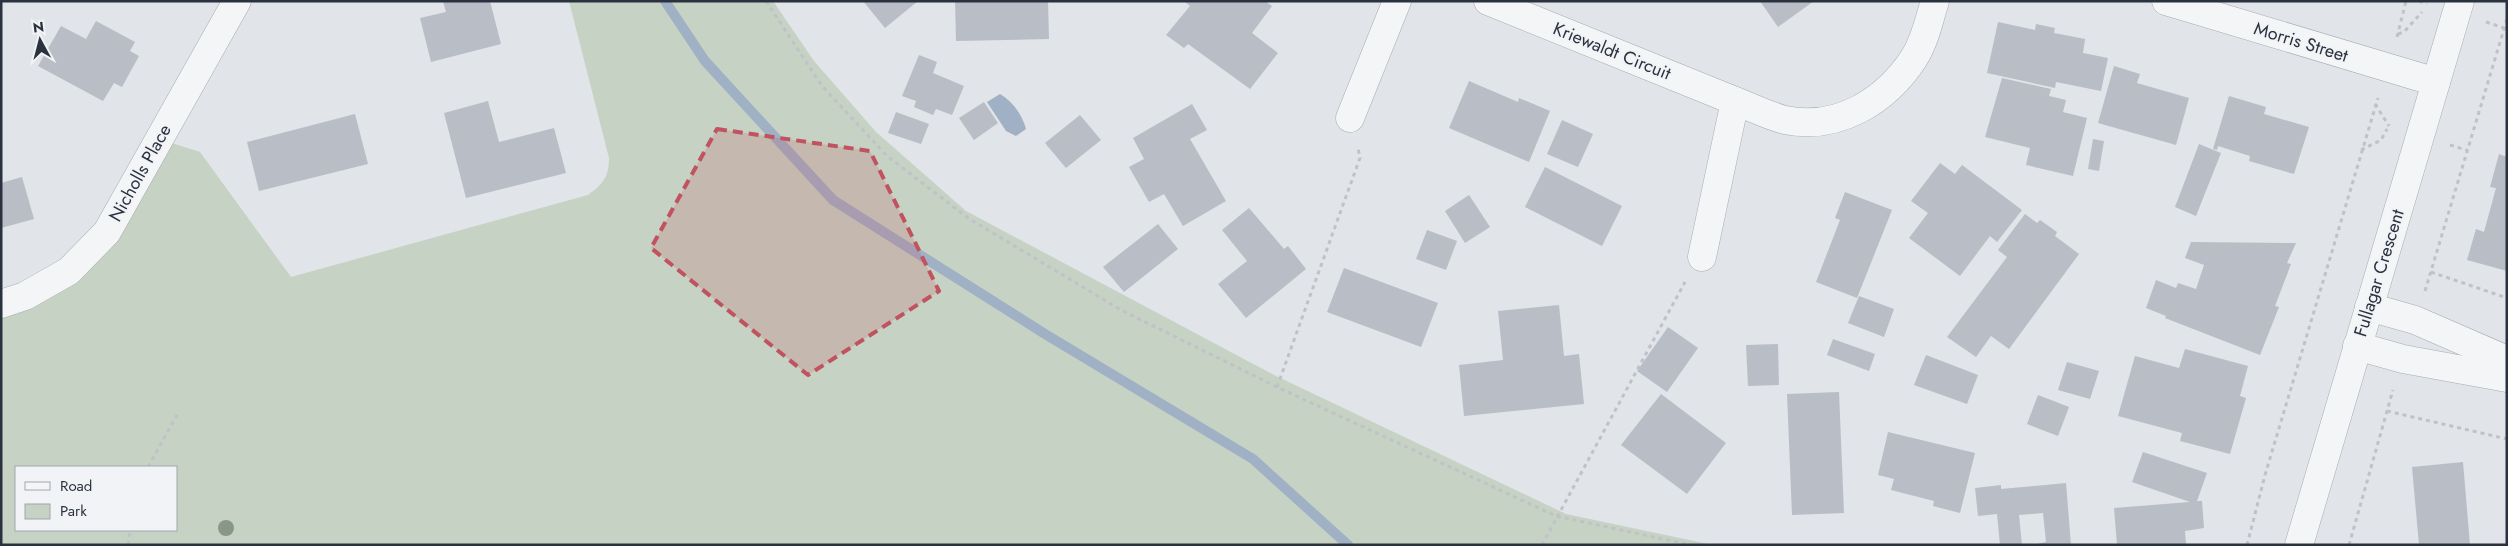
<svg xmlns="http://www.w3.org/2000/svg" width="2508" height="546" font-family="Jost,sans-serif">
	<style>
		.green { fill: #c6d2c3; fill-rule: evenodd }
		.water { fill: #a0b0c5 }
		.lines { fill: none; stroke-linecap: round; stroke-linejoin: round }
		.stream { stroke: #a0b0c5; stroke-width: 10 }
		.building { fill: #b9bdc5 }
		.minor-casing { stroke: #a7abb2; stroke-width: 29 }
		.path { stroke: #c0c2c7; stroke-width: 3; stroke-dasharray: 4 4; stroke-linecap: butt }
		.minor { stroke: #f4f5f7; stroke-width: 28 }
		.tree { fill: #889888 }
		.marked { fill: #c1525f; fill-opacity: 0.2; stroke: #c1525f; stroke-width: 4; stroke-dasharray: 10 6; stroke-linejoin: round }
		.labels { text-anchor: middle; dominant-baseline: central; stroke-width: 4; stroke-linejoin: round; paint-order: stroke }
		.street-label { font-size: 18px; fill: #2b323f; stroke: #f1f3f6 }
	</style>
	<rect width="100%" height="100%" fill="#e1e4e8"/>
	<path class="green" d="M569 1H773L814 61 876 132 966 211 1274 375 1566 514 1713 545H1V304L69 271 159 139 200 152 291 277 588 195C603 184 609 177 609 158ZM16 467H176V530H16Z"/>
	<path class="water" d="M1000 94C1013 102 1022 114 1026 129L1016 136 1006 131 987 102Z"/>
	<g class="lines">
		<path class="stream" d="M665 1 705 61 833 200 1045 334 1253 459 1348 545"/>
	</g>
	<g class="building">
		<path d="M443 1H490L501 44 431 62 420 18 446 12Z"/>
		<path d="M863 1H918L885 28Z"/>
		<path d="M955 1H1048L1049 39 956 41Z"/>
		<path d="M1184 1H1265L1272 6 1252 33 1278 53 1250 89 1188 44 1184 48 1166 35 1190 6Z"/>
		<path d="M1760 1H1814L1778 27Z"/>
		<path d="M96 21 135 42 130 51 139 56 122 87 114 83 103 101 38 66 61 26 86 39Z"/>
		<path d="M1998 22 2035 30 2036 24 2055 28 2054 33 2085 39 2083 53 2108 58 2101 91 2056 82 2055 88 1987 73Z"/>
		<path d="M919 55 937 62 933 73 964 86 952 115 936 109 933 115 914 107 916 101 902 96Z"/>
		<path d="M2114 66 2140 74 2137 83 2189 98 2176 145 2098 123Z"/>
		<path d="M2002 78 2051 89 2049 96 2066 100 2063 112 2087 118 2073 176 2026 165 2030 148 1985 137Z"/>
		<path d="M1469 81 1518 102 1519 98 1550 111 1529 162 1449 128Z"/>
		<path d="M2229 96 2266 107 2264 114 2309 127 2294 174 2249 161 2250 156 2218 146 2217 150 2213 149Z"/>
		<path d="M488 101 499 142 554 128 566 173 466 198 444 113Z"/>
		<path d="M984 102 998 123 974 140 959 118Z"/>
		<path d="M1192 104 1207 130 1190 139 1226 201 1183 226 1164 194 1149 202 1129 167 1144 159 1133 138Z"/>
		<path d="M896 112 929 124 921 144 888 133Z"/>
		<path d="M355 114 368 164 259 191 247 142Z"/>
		<path d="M1080 115 1101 140 1066 168 1045 143Z"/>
		<path d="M1562 120 1593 134 1578 167 1547 154Z"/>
		<path d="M2093 139 2104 141 2099 171 2088 169Z"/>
		<path d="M2199 144 2221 153 2196 216 2175 207Z"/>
		<path d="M2499 154 2507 157V271L2467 260 2476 229 2484 232 2496 188 2490 187Z"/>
		<path d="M1940 163 1955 174 1962 165 2022 210 1997 242 1990 236 1960 276 1909 238 1928 213 1911 201Z"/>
		<path d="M1545 167 1622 206 1602 246 1525 207Z"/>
		<path d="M22 177 34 219 1 228V183Z"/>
		<path d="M1845 192 1892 210 1857 298 1816 282 1840 220 1835 218Z"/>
		<path d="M1469 195 1490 227 1465 243 1445 211Z"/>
		<path d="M1249 208 1284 249 1288 246 1306 269 1246 318 1218 284 1247 261 1222 230Z"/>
		<path d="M2025 214 2037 223 2040 220 2057 232 2055 236 2079 254 2009 349 1991 336 1976 357 1947 337 2007 257 1998 250Z"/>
		<path d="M1158 224 1178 249 1124 292 1103 267Z"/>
		<path d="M1427 230 1457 241 1446 270 1416 259Z"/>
		<path d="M2191 242 2296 243 2287 263 2291 264 2275 306 2279 307 2260 355 2165 318 2166 316 2146 308 2156 280 2176 288 2178 283 2196 289 2204 265 2185 258Z"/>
		<path d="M1344 268 1438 303 1421 347 1327 312Z"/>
		<path d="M1859 296 1894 309 1884 337 1848 323Z"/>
		<path d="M1559 305 1564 356 1579 354 1584 404 1464 416 1459 365 1503 360 1498 311Z"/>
		<path d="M1668 327 1698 348 1667 392 1637 371Z"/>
		<path d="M1833 339 1875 354 1869 371 1827 355Z"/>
		<path d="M1778 344 1779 385 1748 386 1746 345Z"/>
		<path d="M2185 349 2248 366 2240 396 2246 398 2230 454 2180 441 2182 433 2118 416 2135 356 2179 368Z"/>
		<path d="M1926 355 1978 375 1967 404 1914 385Z"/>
		<path d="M2067 362 2099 371 2090 399 2058 390Z"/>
		<path d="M1839 392 1844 513 1792 515 1787 394Z"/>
		<path d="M1661 394 1726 443 1687 494 1621 445Z"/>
		<path d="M2038 395 2069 407 2058 436 2027 424Z"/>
		<path d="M1888 432 1975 453 1960 513 1933 506 1934 501 1891 490 1894 479 1878 475Z"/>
		<path d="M2143 452 2207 473 2197 501H2202L2204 528 2185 531 2186 545H2117L2114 508 2190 502 2132 482Z"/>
		<path d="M2463 462 2470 545H2419L2412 467Z"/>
		<path d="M2066 483 2071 545H2032L2046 542 2043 513 2019 515 2022 545H2000L1997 514 1978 516 1975 488 2001 485V489Z"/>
	</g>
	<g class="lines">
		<g class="minor-casing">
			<g id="minor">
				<path d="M1488 1 1735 101 1702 257"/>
				<path d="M2166 1 2436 82"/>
				<path d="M1735 101C1751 107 1769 116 1785 120 1838 131 1886 101 1914 58 1925 41 1929 20 1935 1"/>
				<path d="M1350 118 1397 1"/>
				<path d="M1 304 25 296 69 271 107 232 237 1"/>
				<path d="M2369 307 2415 320 2507 360"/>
				<path d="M2357 346 2403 359 2507 378"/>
				<path d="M2299 545 2460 1"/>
			</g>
		</g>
		<g class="path">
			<path d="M766 1 822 86 887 156 968 218 1121 310 1277 387 1556 516 1691 545"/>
			<path d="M2419 1 2427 4"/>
			<path d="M2486 22 2504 28"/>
			<path d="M2398 34 2404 32 2422 12"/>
			<path d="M2397 37 2406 1"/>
			<path d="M2375 104 2389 126"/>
			<path d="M2450 145 2466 150"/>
			<path d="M2361 150 2381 140 2387 129"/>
			<path d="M2431 272 2507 298"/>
			<path d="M2425 291 2507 19"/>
			<path d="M1277 387 1360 158 1358 148"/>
			<path d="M2387 411 2507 439"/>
			<path d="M148 467 177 415"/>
			<path d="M128 545 130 530"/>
			<path d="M1542 545 1685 282"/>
			<path d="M2247 545 2265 475 2378 98"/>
			<path d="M2349 545 2393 390"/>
		</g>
		<use href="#minor" class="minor"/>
	</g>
	<circle class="tree" cx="226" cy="528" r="8"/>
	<path class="marked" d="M717 129 870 151 939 291 808 375 651 248Z"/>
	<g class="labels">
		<g class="street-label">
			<text transform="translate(2301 42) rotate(17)">Morris Street</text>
			<text transform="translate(1612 51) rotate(22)">Kriewaldt Circuit</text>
			<text transform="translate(140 173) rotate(-61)">Nicholls Place</text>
			<text transform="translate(2379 273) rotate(-73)">Fullagar Crescent</text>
		</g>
	</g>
	<rect width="2508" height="546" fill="none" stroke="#2b323f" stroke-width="5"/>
	<rect x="15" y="466" width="162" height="65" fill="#f1f3f6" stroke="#a2a6ad"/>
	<rect x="25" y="482" width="25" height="8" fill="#f4f5f7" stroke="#a2a6ad"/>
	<text x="60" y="491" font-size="15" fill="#2b323f">Road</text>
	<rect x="25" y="504" width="25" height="15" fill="#c6d2c3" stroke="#a2a6ad"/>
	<text x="60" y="516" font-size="15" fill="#2b323f">Park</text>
	<g transform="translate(40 40) rotate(353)" stroke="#f1f3f6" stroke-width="4" paint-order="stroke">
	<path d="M0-4L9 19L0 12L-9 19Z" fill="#2b323f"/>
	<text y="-8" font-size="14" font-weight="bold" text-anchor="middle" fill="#2b323f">N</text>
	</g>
</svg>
